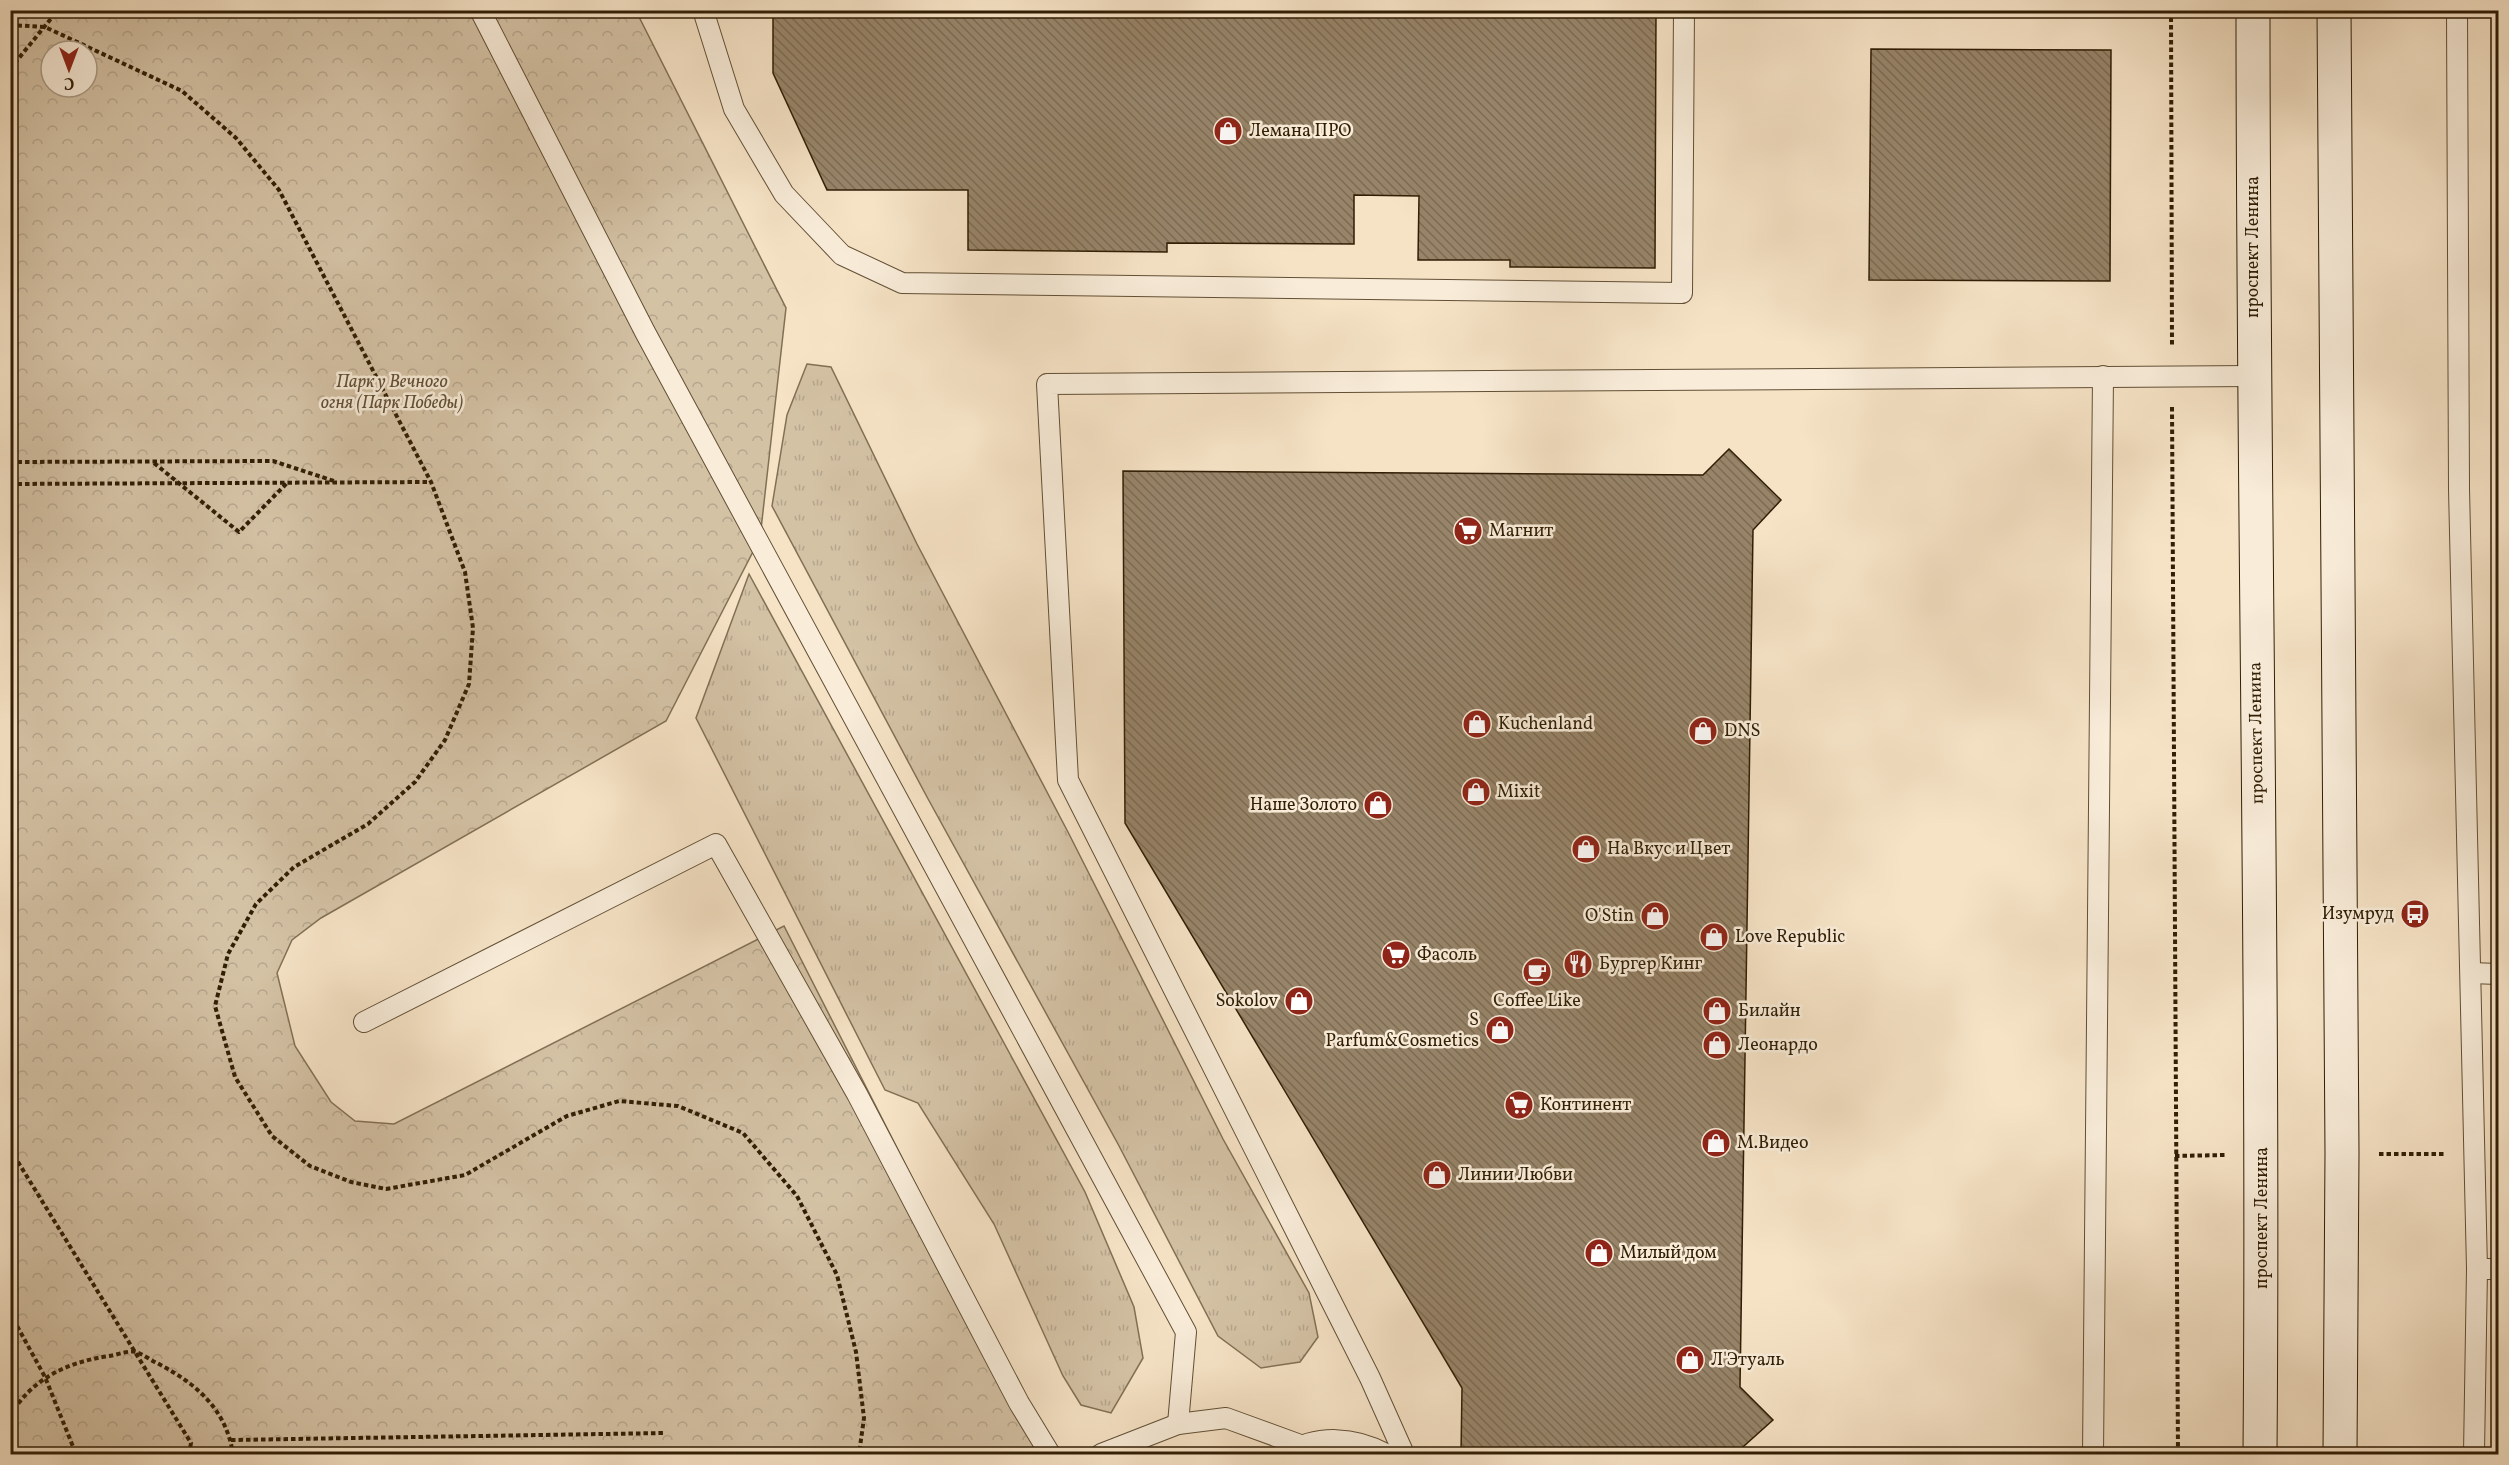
<svg xmlns="http://www.w3.org/2000/svg" width="2509" height="1465" font-family="Vollkorn,serif">
	<style>
		.grass { fill: url(#grass-tufts); stroke: #827055; stroke-width: 1.5 }
		.park { fill: url(#park-crowns); stroke: #827055; stroke-width: 1.5; fill-rule: evenodd }
		.building { fill: url(#building-back-hatch); stroke: #301e05; stroke-width: 1.5 }
		.lines { fill: none; stroke-linecap: round; stroke-linejoin: round }
		.lane-casing { stroke: #624f35; stroke-width: 22 }
		.secondary-casing { stroke: #301e05; stroke-width: 35 }
		.path { stroke: #301e05; stroke-width: 4; stroke-dasharray: 4.5 3; stroke-linecap: butt }
		.lane { stroke: #f9edda; stroke-width: 20 }
		.secondary { stroke: #f9edda; stroke-width: 33 }
		.labels { text-anchor: middle; dominant-baseline: central; stroke-width: 5; stroke-linejoin: round; paint-order: stroke }
		.poi-label { font-size: 18px; fill: #301e05; stroke: #f9edda; text-anchor: start }
		.street-label { font-size: 18px; fill: #301e05; stroke: #f9edda }
		.park-label { font-size: 18px; font-style: italic; fill: #614f35; stroke: #f9edda }
	</style>
	<defs>
		<pattern id="grass-tufts" width="24" height="20" patternUnits="userSpaceOnUse" patternTransform="scale(1.5)"><rect width="24" height="20" fill="#d4c2a5"/><path d="M3 7l-1-3M5 7V3M7 7l1-3M15 17l-1-3M17 17v-4M19 17l1-3" fill="none" stroke="#b6a68d"/></pattern>
		<pattern id="park-crowns" width="20" height="18" patternUnits="userSpaceOnUse" patternTransform="scale(1.5)"><rect width="20" height="18" fill="#d4c2a5"/><path d="M2 6a3 3 0 1 1 6 0M12 15a3 3 0 1 1 6 0" fill="none" stroke="#b6a68d"/></pattern>
		<pattern id="building-back-hatch" width="6" height="6" patternUnits="userSpaceOnUse" patternTransform="scale(1.5)"><rect width="6" height="6" fill="#978469"/><path d="M-1 5l2 2M0 0l6 6M5-1l2 2" fill="none" stroke="#7c6b54"/></pattern>
	</defs>
	<rect width="100%" height="100%" fill="#f6e3c6"/>
	<filter id="stains"><feTurbulence type="fractalNoise" baseFrequency=".00333" numOctaves="4"/><feColorMatrix values="0 0 0 0 .2 0 0 0 0 .09 0 0 0 0 .02 0 0 0 .5 -.17"/></filter>
	<radialGradient id="worn" r=".72"><stop offset=".6" stop-color="#630" stop-opacity="0"/><stop offset="1" stop-color="#630" stop-opacity=".3"/></radialGradient>
	<g class="grass">
		<path d="M807 364 831 367 917 544 1069 834 1223 1139 1309 1293 1318 1337 1300 1362 1261 1368 1218 1336 1118 1144 927 797 772 506 787 415Z"/>
		<path d="M749 574 1085 1192 1134 1307 1143 1358 1111 1413 1081 1405 1063 1376 994 1224 918 1103 885 1090 696 718Z"/>
	</g>
	<path class="park" d="M10 11H636L786 308 760 538 666 721 321 918 292 940 277 973 295 1046 331 1102 355 1121 394 1124 784 926 1053 1454H11ZM51 51H87V87H51Z"/>
	<g class="building">
		<path d="M773 10H1656L1655 268 1510 267V260H1418L1419 196 1354 195V244L1167 243V252L968 250V190H827L773 73Z"/>
		<path d="M1871 49 2111 50 2110 281 1869 280Z"/>
		<path d="M1729 449 1781 500 1753 530 1740 1387 1773 1420 1735 1454H1461L1462 1388 1125 823 1123 471 1703 475Z"/>
	</g>
	<g class="lines">
		<g class="lane-casing">
			<g id="lane">
				<path d="M480 10 645 332 1186 1332 1178 1424"/>
				<path d="M703 10 734 109 784 194 842 255 902 283 1682 293 1684 10"/>
				<path d="M2457 10 2459 489 2477 1269 2474 1454"/>
				<path d="M2471 973 2498 974"/>
				<path d="M364 1022 716 844 857 1094 1019 1403 1050 1454"/>
				<path d="M2477 1269H2498"/>
				<path d="M1101 1454 1178 1424 1226 1418 1303 1446"/>
				<path d="M1286 1454C1317 1434 1355 1437 1386 1454"/>
				<path d="M1404 1454 1370 1378 1068 780 1047 384 2253 376"/>
				<path d="M2093 1454 2103 376"/>
			</g>
		</g>
		<g class="secondary-casing">
			<g id="secondary">
				<path d="M2253 10C2253 492 2264 973 2260 1454"/>
				<path d="M2334 10 2342 1153 2340 1454"/>
			</g>
		</g>
		<g class="path">
			<path d="M2171 10 2172 346"/>
			<path d="M10 25 45 27 182 91 236 138 279 190 431 482 465 572 473 628 469 684 445 740 415 782 368 824 294 867 256 904 228 954 215 1006 235 1077 272 1136 310 1166 351 1182 386 1189 465 1175 567 1116 619 1101 678 1106 743 1133 797 1196 837 1275 856 1352 864 1418 859 1454"/>
			<path d="M10 69 58 10"/>
			<path d="M2172 407 2178 1454"/>
			<path d="M10 462 273 461 334 481"/>
			<path d="M154 463 239 532 287 483"/>
			<path d="M10 484 431 482"/>
			<path d="M10 1149 191 1443 189 1454"/>
			<path d="M2379 1154H2444"/>
			<path d="M2175 1156 2225 1155"/>
			<path d="M10 1313 45 1377 76 1454"/>
			<path d="M10 1416C32 1378 68 1362 109 1356 117 1355 129 1350 136 1352 143 1354 150 1360 157 1363 195 1383 226 1408 233 1454"/>
			<path d="M231 1440 665 1433"/>
		</g>
		<use href="#lane" class="lane"/>
		<use href="#secondary" class="secondary"/>
	</g>
	<defs>
		<g id="shop-disc" transform="scale(1.5)"><circle r="9.5" fill="#8f2418" stroke="#f9edda"/><path d="M-5-2.5h2.3a2.7 3.5 0 0 1 5.4 0H5L5.5 6h-11ZM-1.5-2.5h3a1.5 2.3 0 0 0-3 0Z" fill="#fff"/></g>
		<g id="supermarket-disc" transform="scale(1.5)"><circle r="9.5" fill="#8f2418" stroke="#f9edda"/><path d="M-6-5.5h2.5l.6 2H6L4.5 2H-2.5L-4.4-4H-6ZM-1.5 3.2a1.3 1.3 0 1 0 .1 0ZM3 3.2a1.3 1.3 0 1 0 .1 0Z" fill="#fff"/></g>
		<g id="bus-disc" transform="scale(1.5)"><circle r="9.5" fill="#8f2418" stroke="#f9edda"/><path d="M-5-6H5V4H4V6H2V4H-2V6H-4V4H-5ZM-3.5-4V0h7V-4ZM-3.5 1.2v1.5H-2V1.2ZM2 1.2v1.5H3.5V1.2Z" fill="#fff"/></g>
		<g id="restaurant-disc" transform="scale(1.5)"><circle r="9.5" fill="#8f2418" stroke="#f9edda"/><path d="M-5-6h1v4h1v-4h1v4h1v-4h1v5L-1.5 .5V6h-2V.5L-5-1ZM5-6V6H3V1.5H1.5Q1.5-4 5-6Z" fill="#fff"/></g>
		<g id="cafe-disc" transform="scale(1.5)"><circle r="9.5" fill="#8f2418" stroke="#f9edda"/><path d="M-5.5-4.5H6V0H3Q3 3.5 0 3.5H-2.5Q-5.5 3.5-5.5 0ZM3-3.2v2h1.7v-2ZM-6 4.5H4V6H-6Z" fill="#fff"/></g>
	</defs>
	<g fill-rule="evenodd">
		<use href="#shop-disc" x="1228" y="131"/>
		<use href="#supermarket-disc" x="1468" y="531"/>
		<use href="#shop-disc" x="1477" y="724"/>
		<use href="#shop-disc" x="1703" y="731"/>
		<use href="#shop-disc" x="1476" y="792"/>
		<use href="#shop-disc" x="1378" y="805"/>
		<use href="#shop-disc" x="1586" y="849"/>
		<use href="#bus-disc" x="2415" y="914"/>
		<use href="#shop-disc" x="1655" y="916"/>
		<use href="#shop-disc" x="1714" y="937"/>
		<use href="#supermarket-disc" x="1396" y="955"/>
		<use href="#restaurant-disc" x="1578" y="964"/>
		<use href="#cafe-disc" x="1537" y="972"/>
		<use href="#shop-disc" x="1299" y="1001"/>
		<use href="#shop-disc" x="1717" y="1011"/>
		<use href="#shop-disc" x="1500" y="1030"/>
		<use href="#shop-disc" x="1717" y="1045"/>
		<use href="#supermarket-disc" x="1519" y="1105"/>
		<use href="#shop-disc" x="1716" y="1143"/>
		<use href="#shop-disc" x="1437" y="1175"/>
		<use href="#shop-disc" x="1599" y="1253"/>
		<use href="#shop-disc" x="1690" y="1360"/>
	</g>
	<g class="labels">
		<g class="poi-label">
			<text x="1249" y="131">Лемана ПРО</text>
			<text x="1489" y="531">Магнит</text>
			<text x="1498" y="724">Kuchenland</text>
			<text x="1724" y="731">DNS</text>
			<text x="1497" y="792">Mixit</text>
			<text x="1357" y="805" text-anchor="end">Наше Золото</text>
			<text x="1607" y="849">На Вкус и Цвет</text>
			<text x="2394" y="914" text-anchor="end">Изумруд</text>
			<text x="1634" y="916" text-anchor="end">O'Stin</text>
			<text x="1735" y="937">Love Republic</text>
			<text x="1417" y="955">Фасоль</text>
			<text x="1599" y="964">Бургер Кинг</text>
			<text x="1278" y="1001" text-anchor="end">Sokolov</text>
			<text x="1537" y="1001" text-anchor="middle">Coffee Like</text>
			<text x="1738" y="1011">Билайн</text>
			<text x="1479" y="1020" text-anchor="end">S<tspan x="1479" dy="21">Parfum&amp;Cosmetics</tspan></text>
			<text x="1738" y="1045">Леонардо</text>
			<text x="1540" y="1105">Континент</text>
			<text x="1737" y="1143">М.Видео</text>
			<text x="1458" y="1175">Линии Любви</text>
			<text x="1620" y="1253">Милый дом</text>
			<text x="1711" y="1360">Л'Этуаль</text>
		</g>
		<g class="street-label">
			<text transform="translate(2253 247) rotate(-90)">проспект Ленина</text>
			<text transform="translate(2257 733) rotate(-91)">проспект Ленина</text>
			<text transform="translate(2262 1218) rotate(-90)">проспект Ленина</text>
		</g>
		<g class="park-label">
			<text x="392" y="382">Парк у Вечного<tspan x="392" dy="21">огня (Парк Победы)</tspan></text>
		</g>
	</g>
	<rect width="2509" height="1465" fill="none" stroke="#f6e3c6" stroke-width="36"/>
	<rect x="12" y="12" width="2485" height="1441" fill="none" stroke="#301e05" stroke-width="3"/>
	<rect x="18" y="18" width="2473" height="1429" fill="none" stroke="#301e05" stroke-width="1.5"/>
	<g transform="translate(69 69) rotate(180)"><circle r="28" fill="#f9edda" stroke="#a99a85" stroke-width="1.5"/>
	<path d="M0-4.5L10 22L0 15L-10 22Z" fill="#8f2418"/>
	<text y="-9" font-size="16" font-weight="bold" text-anchor="middle" fill="#301e05">С</text>
	</g>
	<rect width="100%" height="100%" filter="url(#stains)"/>
	<rect width="100%" height="100%" fill="url(#worn)"/>
</svg>
